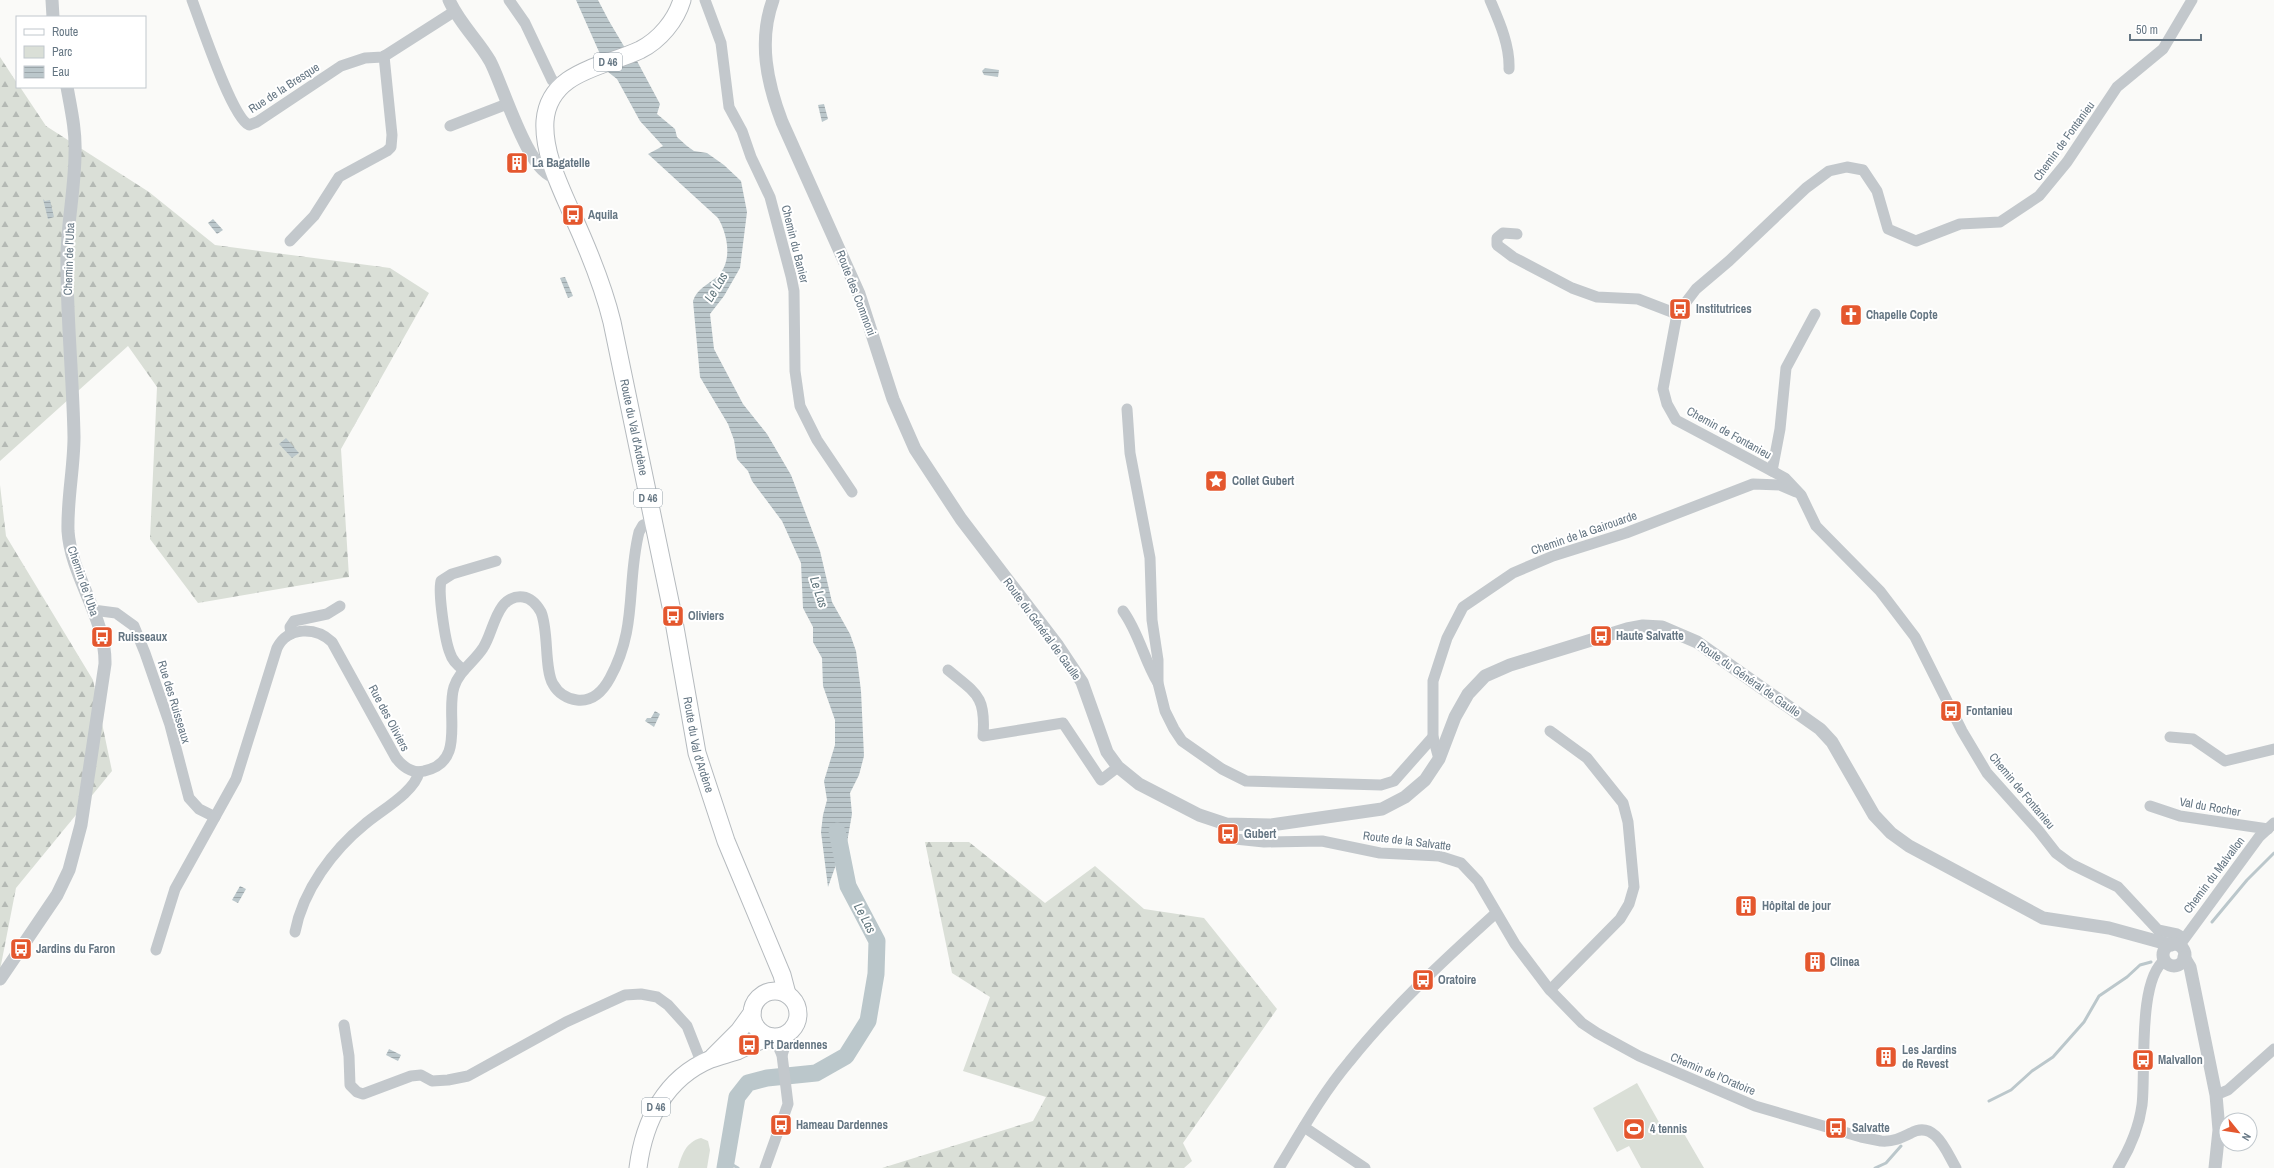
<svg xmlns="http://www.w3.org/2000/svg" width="2274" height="1168" font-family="'Archivo Narrow',sans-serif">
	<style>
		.green { fill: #dadfd7 }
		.forest { fill: url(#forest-firs) }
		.water { fill: url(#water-rules) }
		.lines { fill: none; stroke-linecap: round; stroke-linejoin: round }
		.stream { stroke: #bbc7cb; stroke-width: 3 }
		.river { stroke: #bbc7cb; stroke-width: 17 }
		.primary-casing { stroke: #b5babe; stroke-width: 19 }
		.minor { stroke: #c3c8cc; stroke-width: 11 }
		.tertiary { stroke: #c3c8cc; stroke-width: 13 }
		.primary { stroke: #fff; stroke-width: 17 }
		.labels { text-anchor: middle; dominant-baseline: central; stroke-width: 4; stroke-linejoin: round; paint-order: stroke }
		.shield { fill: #fff; stroke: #939fa8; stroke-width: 1 }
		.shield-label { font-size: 11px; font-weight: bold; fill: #657683 }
		.street-label { font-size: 12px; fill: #657683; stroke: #fff }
		.poi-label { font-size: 12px; font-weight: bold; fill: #657683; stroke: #fff; text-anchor: start }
		.water-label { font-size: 13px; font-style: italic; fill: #60757c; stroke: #fff }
	</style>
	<defs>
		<pattern id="forest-firs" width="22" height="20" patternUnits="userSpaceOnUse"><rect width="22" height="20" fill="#dadfd7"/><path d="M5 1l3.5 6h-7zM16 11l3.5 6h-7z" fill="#b4b9b4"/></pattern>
		<pattern id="water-rules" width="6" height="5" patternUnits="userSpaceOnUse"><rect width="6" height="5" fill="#bbc7cb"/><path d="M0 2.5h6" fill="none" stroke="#9ca6aa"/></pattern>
	</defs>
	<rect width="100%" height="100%" fill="#fafaf8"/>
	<g class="green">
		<path d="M1637 1083 1665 1133 1679 1125 1704 1168H1641L1629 1146 1617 1152 1593 1108Z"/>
		<path d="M701 1138 708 1141 710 1150 707 1168H678C682 1154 686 1142 701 1138Z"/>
	</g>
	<g class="forest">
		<path d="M0 57 17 83V87H20L46 126 149 192 215 245 390 268 429 293 341 449 349 577 198 603 150 539 157 387 128 346 0 461Z"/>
		<path d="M0 485 6 536 93 680 112 771 16 888 0 970Z"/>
		<path d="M925 842H969L1045 903 1095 866 1144 909 1204 918 1277 1009 1183 1143 1192 1161 1184 1168H882L1033 1121 1046 1097 963 1071 990 997 952 973Z"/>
	</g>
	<g class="water">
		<path d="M576 0H598L609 21 625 48 637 61 660 104 657 114 675 129 677 137 687 146 694 151 707 153 724 165 741 181 747 212 740 268 724 296 710 314 714 349 743 404 767 434 791 475 820 551 832 602 850 634 856 651 861 691 864 756 859 775 850 793 852 814 846 848 838 859 828 887 821 832 823 815 827 800 824 781 835 745V720L823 686 822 658 813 642V627L803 608 801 563 782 521 752 481 748 471 737 459 734 440 728 424 700 377 693 301C697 289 707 285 717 277 733 262 728 235 718 218L648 154 663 146 640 121 617 79 608 72Z"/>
		<path d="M985 68 999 70 998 77 984 75 982 71Z"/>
		<path d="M824 104 828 119 822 122 818 105Z"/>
		<path d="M43 199 45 201 50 200 54 217 48 219Z"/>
		<path d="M213 219 223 230 217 234 208 223Z"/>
		<path d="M565 277 573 296 568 298 560 278Z"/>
		<path d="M286 438 299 453 292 458 279 444Z"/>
		<path d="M655 711 660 714 654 727 645 721 647 718H651Z"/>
		<path d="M240 886 246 889 238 903 232 900Z"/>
		<path d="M389 1049 401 1055 398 1061 386 1055Z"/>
	</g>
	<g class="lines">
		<g class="stream">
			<path d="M2212 922 2247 880 2274 853"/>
			<path d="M1989 1101 2011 1090 2032 1071 2053 1057 2084 1022 2099 996 2127 977 2140 965 2151 962"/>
			<path d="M726 1161 738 1168"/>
			<path d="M1875 1168 1886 1163 1901 1146"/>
		</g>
		<path class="river" d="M725 1168 737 1097 748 1083 767 1078 816 1073 846 1056 868 1021 876 974 877 941 848 886 837 831"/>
		<g class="primary-casing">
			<g id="primary">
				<path id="s1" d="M682 0C676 20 660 40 640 50 604 67 549 71 545 121 543 153 560 186 572 214 588 249 603 285 612 322L673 616 697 753 726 841 782 975 787 994"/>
				<circle cx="775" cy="1014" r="23"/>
				<path d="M713 1057 739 1031 752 1013"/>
				<path d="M638 1168C644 1121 665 1078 711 1059 719 1056 728 1054 737 1051 748 1046 759 1040 771 1037"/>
			</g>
		</g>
		<g class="minor">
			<path d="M192 0C200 21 232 118 249 125L257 122 341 66 365 58 383 57 455 11"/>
			<path d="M509 0 525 23 552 80 560 86"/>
			<path d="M705 0 721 43 729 107 742 131 751 157 770 197 791 276 794 291 795 371 800 406 817 440 852 492"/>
			<path d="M1490 0C1499 21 1510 45 1509 69"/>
			<path d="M450 126 507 104"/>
			<path d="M1517 234 1503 233 1497 238V245L1513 257 1572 288 1597 297 1638 299 1677 314"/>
			<path d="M290 241 314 216 339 177 387 151 391 147 392 135 384 56"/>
			<path d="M1127 409 1130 453 1150 558 1152 620 1158 660V683L1165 711 1174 729 1182 741 1222 769 1246 781 1381 785 1394 781 1433 737"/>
			<path d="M1772 471 1780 429 1786 368 1815 314"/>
			<path d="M93 610 116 613 134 626 145 653 170 725 189 798 199 809 215 817"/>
			<path d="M1123 611C1139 633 1144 660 1158 683"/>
			<path d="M291 634 290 627 294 621 327 614 340 606"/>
			<path d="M464 670C458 666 452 660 450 653 445 641 438 593 441 581L452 574 496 561"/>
			<path d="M948 670C977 694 986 696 983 736L1063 723 1101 780 1118 767"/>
			<path d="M1550 731 1587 758 1623 803 1628 822 1634 887 1629 904 1620 919 1550 990"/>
			<path d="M2170 737 2193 739 2225 761 2274 749"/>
			<path d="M1439 759 1433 737V681L1447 638 1463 607 1513 573 1553 556 1626 533 1753 484 1780 485 1796 492"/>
			<path d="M2150 806 2180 816 2268 829"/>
			<path d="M1226 824 1228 834 1235 839 1264 842 1322 841 1380 853 1439 856 1461 863 1478 881 1515 944 1549 989 1582 1023 1597 1033 1639 1056 1755 1106 1861 1137 1881 1141C1893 1142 1901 1138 1911 1133 1935 1120 1946 1151 1956 1168"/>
			<path d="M295 932C303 890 333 850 365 824 380 811 415 792 419 772"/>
			<path d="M2184 938 2177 934 2158 930 2118 887 2071 864 2056 853 2038 830 1987 773 1962 731 1915 637 1880 591 1816 526 1801 495 1785 478 1676 420 1667 404 1663 389 1677 314 1696 289 1729 261 1806 188 1829 171 1847 167 1863 170 1877 191 1888 229 1916 241 1960 224 2000 222 2039 196 2067 162 2117 87 2163 49 2192 0"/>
			<path d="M2179 946 2259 837 2274 823"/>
			<path d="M156 950 175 889 236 779 277 648C288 626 316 627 332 642L396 758C403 767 412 774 424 771 467 762 445 715 454 687 459 671 474 662 483 648 494 632 496 594 523 597 532 598 537 605 541 612 549 631 544 669 553 684 558 693 567 699 577 700 593 702 603 691 610 678 638 627 626 585 639 532L643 525 653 521"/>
			<path d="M344 1025 349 1056 350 1085 357 1092 363 1094 411 1076 421 1075 432 1081 448 1080 468 1076 566 1022 625 995 641 994 657 997 668 1005 687 1026 702 1064"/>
			<path d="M782 1055 790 1032"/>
			<path d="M2216 1095 2228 1090 2274 1049"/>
			<path d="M1304 1127 1365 1168"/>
			<path d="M765 1168 788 1104 782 1055 774 1037"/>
			<path d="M1279 1168C1301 1132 1322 1094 1349 1062 1393 1007 1444 960 1496 913"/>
			<path d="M2118 1168C2129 1150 2139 1127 2142 1105 2146 1074 2137 979 2165 960"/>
		</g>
		<g class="tertiary">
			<path d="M52 0 53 17"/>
			<path d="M449 0C459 23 478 40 490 61 503 85 528 174 556 177"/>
			<path d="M773 0C758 41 767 83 782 122L859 294 893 399 915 449 961 519 1058 646 1082 682 1107 752 1118 767 1139 784 1199 815 1226 824 1271 825 1382 809 1405 797 1425 780 1439 759 1455 717 1468 694 1485 676 1510 665 1627 629 1643 626 1662 627 1697 642 1820 729 1832 742 1874 815 1891 833 1909 846 2043 918 2109 928 2171 945"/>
			<circle cx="2174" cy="955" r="11"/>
			<path d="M2184 957 2190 967 2216 1095 2219 1130 2215 1168"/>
			<path d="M0 979 57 895 69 870 81 825 105 664C106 617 71 577 68 531 67 499 74 468 74 437 73 375 66 314 67 253 68 219 75 186 75 153 76 131 71 109 67 87"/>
		</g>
		<use href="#primary" class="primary"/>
	</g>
	<defs>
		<g id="building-square" transform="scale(1.15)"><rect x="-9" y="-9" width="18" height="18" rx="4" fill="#e4572e" stroke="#fff"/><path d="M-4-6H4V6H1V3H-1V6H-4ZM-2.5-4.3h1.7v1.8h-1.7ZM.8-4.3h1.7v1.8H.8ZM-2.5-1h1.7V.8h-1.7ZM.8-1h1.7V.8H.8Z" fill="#fff"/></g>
		<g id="bus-square" transform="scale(1.15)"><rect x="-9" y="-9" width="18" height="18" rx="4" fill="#e4572e" stroke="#fff"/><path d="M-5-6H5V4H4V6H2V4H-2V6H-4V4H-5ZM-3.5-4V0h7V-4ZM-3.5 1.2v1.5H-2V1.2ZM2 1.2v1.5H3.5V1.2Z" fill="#fff"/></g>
		<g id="church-square" transform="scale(1.15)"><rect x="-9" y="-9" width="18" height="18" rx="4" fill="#e4572e" stroke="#fff"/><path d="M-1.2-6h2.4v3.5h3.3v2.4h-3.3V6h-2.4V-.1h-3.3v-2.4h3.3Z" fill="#fff"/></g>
		<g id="sight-square" transform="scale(1.15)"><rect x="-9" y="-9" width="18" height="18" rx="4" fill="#e4572e" stroke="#fff"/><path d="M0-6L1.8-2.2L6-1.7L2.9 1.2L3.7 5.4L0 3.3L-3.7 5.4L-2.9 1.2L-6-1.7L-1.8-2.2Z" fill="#fff"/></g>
		<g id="stadium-square" transform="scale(1.15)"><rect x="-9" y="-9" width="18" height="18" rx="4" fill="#e4572e" stroke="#fff"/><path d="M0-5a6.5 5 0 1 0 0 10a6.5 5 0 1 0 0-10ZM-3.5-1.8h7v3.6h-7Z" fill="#fff"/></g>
	</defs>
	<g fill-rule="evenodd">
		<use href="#building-square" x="517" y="163"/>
		<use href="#bus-square" x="573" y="215"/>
		<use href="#bus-square" x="1680" y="309"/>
		<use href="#church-square" x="1851" y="315"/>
		<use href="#sight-square" x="1216" y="481"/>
		<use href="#bus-square" x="673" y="616"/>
		<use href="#bus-square" x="1601" y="636"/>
		<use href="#bus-square" x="102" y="637"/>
		<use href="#bus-square" x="1951" y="711"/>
		<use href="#bus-square" x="1228" y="834"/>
		<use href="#building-square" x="1746" y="906"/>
		<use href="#bus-square" x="21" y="949"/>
		<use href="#building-square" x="1815" y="962"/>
		<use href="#bus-square" x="1423" y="980"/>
		<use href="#bus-square" x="749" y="1045"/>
		<use href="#building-square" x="1886" y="1057"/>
		<use href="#bus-square" x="2143" y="1060"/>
		<use href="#bus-square" x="781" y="1125"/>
		<use href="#bus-square" x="1836" y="1128"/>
		<use href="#stadium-square" x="1634" y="1129"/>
	</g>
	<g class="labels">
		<g class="shield">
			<rect x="594" y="53" width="28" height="18" rx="3"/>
			<rect x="634" y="489" width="28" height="18" rx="3"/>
			<rect x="642" y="1098" width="28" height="18" rx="3"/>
		</g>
		<g class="shield-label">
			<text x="608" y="62">D 46</text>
			<text x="648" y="498">D 46</text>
			<text x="656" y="1107">D 46</text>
		</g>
		<g class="street-label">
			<text transform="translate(284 88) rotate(-33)">Rue de la Bresque</text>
			<text transform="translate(2064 141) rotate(-54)">Chemin de Fontanieu</text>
			<text transform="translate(795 244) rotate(76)">Chemin du Banier</text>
			<text transform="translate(69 259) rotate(-88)">Chemin de l'Uba</text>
			<text transform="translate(856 293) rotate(69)">Route des Commoni</text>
			<text stroke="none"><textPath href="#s1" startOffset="514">Route du Val d'Ardène</textPath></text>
			<text transform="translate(1729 433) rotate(29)">Chemin de Fontanieu</text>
			<text transform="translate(1584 533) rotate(-19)">Chemin de la Gairouarde</text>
			<text transform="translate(83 581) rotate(71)">Chemin de l'Uba</text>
			<text transform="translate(1042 629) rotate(54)">Route du Général de Gaulle</text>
			<text transform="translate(1749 679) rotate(35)">Route du Général de Gaulle</text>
			<text transform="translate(174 702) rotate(73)">Rue des Ruisseaux</text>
			<text transform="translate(389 718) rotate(62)">Rue des Oliviers</text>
			<text stroke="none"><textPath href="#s1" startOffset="838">Route du Val d'Ardène</textPath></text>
			<text transform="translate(2022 791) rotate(50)">Chemin de Fontanieu</text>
			<text transform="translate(2210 807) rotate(10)">Val du Rocher</text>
			<text transform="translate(1407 841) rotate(7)">Route de la Salvatte</text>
			<text transform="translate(2214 875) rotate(-53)">Chemin du Malvallon</text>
			<text transform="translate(1713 1074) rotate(23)">Chemin de l'Oratoire</text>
		</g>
		<g class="poi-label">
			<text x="532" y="163">La Bagatelle</text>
			<text x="588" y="215">Aquila</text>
			<text x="1696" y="309">Institutrices</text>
			<text x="1866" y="315">Chapelle Copte</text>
			<text x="1232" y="481">Collet Gubert</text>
			<text x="688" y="616">Oliviers</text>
			<text x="1616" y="636">Haute Salvatte</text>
			<text x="118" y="637">Ruisseaux</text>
			<text x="1966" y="711">Fontanieu</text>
			<text x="1244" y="834">Gubert</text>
			<text x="1762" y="906">Hôpital de jour</text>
			<text x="36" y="949">Jardins du Faron</text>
			<text x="1830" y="962">Clinea</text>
			<text x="1438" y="980">Oratoire</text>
			<text x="764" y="1045">Pt Dardennes</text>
			<text x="1902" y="1050">Les Jardins<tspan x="1902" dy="14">de Revest</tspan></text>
			<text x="2158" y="1060">Malvallon</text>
			<text x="796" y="1125">Hameau Dardennes</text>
			<text x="1852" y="1128">Salvatte</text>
			<text x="1650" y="1129">4 tennis</text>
		</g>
		<g class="water-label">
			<text transform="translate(716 287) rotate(-59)">Le Las</text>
			<text transform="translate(819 592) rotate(72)">Le Las</text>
			<text transform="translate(865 918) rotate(62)">Le Las</text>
		</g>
	</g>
	<rect x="16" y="16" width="130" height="72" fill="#ffffff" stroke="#c1c8cd"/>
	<rect x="24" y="29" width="20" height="6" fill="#ffffff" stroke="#c1c8cd"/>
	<text x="52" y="36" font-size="12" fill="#657683">Route</text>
	<rect x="24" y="46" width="20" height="12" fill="#dadfd7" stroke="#c1c8cd"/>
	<text x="52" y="56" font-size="12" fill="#657683">Parc</text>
	<rect x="24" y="66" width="20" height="12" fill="url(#water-rules)" stroke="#c1c8cd"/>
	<text x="52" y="76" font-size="12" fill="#657683">Eau</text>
	<g transform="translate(2238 1132) rotate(120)"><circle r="19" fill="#ffffff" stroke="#c1c8cd"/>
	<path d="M0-3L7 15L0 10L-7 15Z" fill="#e4572e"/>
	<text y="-6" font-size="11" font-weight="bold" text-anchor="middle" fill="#657683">N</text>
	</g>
	<path d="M2130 34v6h71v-6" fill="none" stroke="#657683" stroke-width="2"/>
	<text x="2136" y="34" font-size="12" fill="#657683" stroke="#ffffff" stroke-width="3" paint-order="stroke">50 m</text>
</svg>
